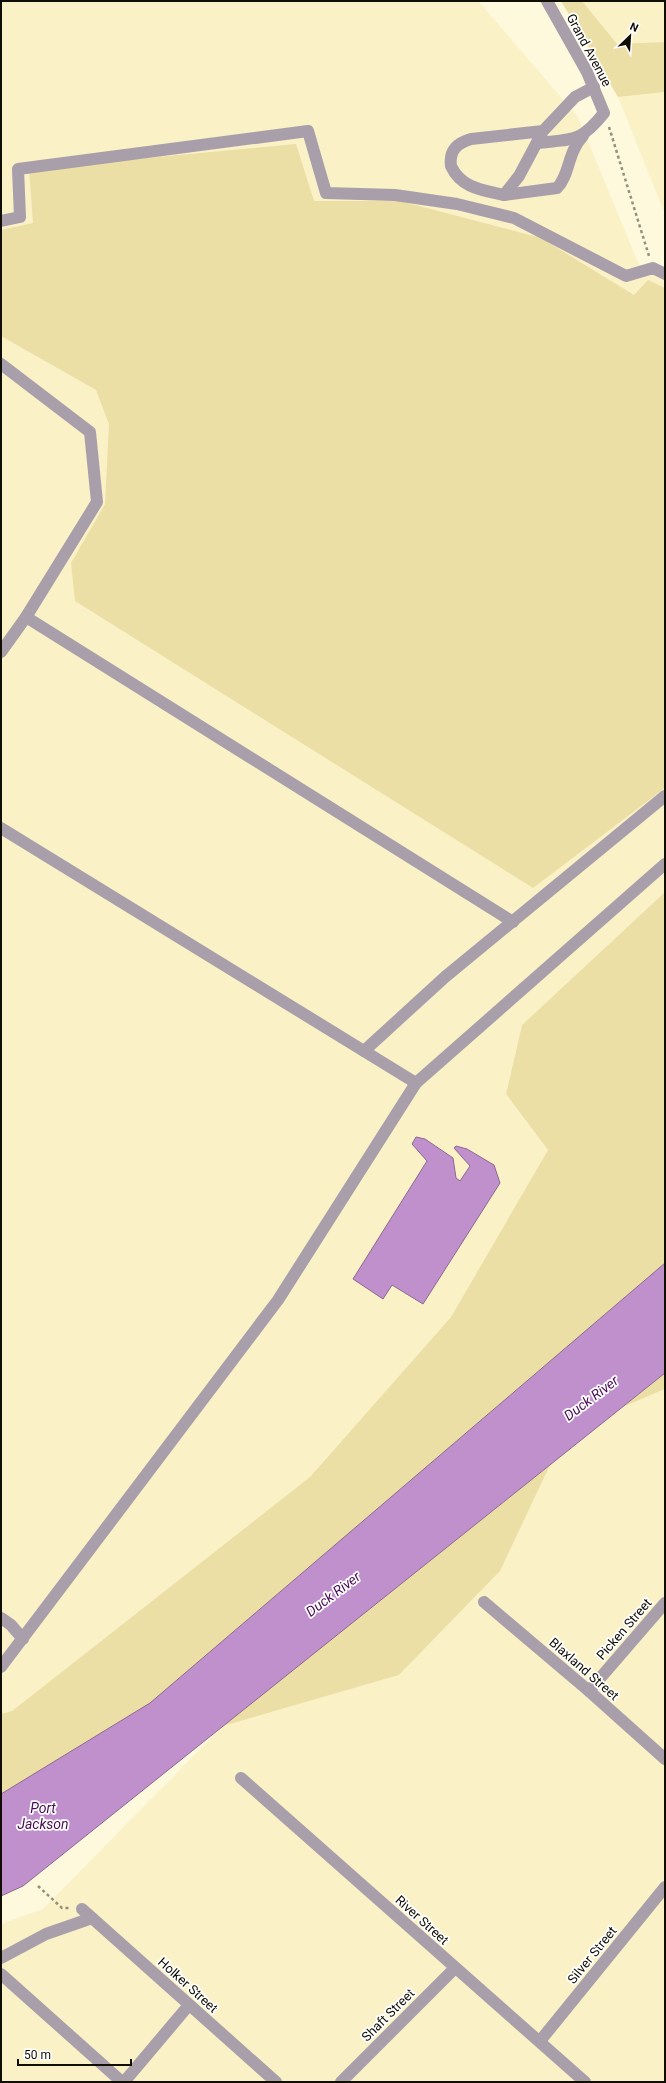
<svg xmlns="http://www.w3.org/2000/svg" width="666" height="2083" font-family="Roboto,sans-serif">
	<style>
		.built { fill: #faf1c6 }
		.green { fill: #ecdfa5 }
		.water { fill: #c090cd; stroke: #8b6990 }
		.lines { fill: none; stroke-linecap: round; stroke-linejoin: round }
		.path { stroke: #94907c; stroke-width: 2.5; stroke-dasharray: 3 3; stroke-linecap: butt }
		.minor { stroke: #a99fab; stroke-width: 12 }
		.labels { text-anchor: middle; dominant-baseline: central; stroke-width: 3.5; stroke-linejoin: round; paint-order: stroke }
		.street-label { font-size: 13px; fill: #100d03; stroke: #fff }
		.water-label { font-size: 14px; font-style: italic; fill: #480a56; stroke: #fff }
	</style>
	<rect width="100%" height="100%" fill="#fef8dc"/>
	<g class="built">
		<path d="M1 1H478L578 117 639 265 665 266V892L522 1025 506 1094 548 1150 451 1317 310 1477 12 1711 1 1714Z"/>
		<path d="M582 1H665V42L617 45Z"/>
		<path d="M665 92V214L618 97Z"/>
		<path d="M665 1389V2082H1V1924L43 1909 223 1726 399 1675 500 1571 550 1465 623 1407Z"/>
	</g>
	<g class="green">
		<path d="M561 1H582L617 44 665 42V92L618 97Z"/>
		<path d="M296 144 314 201H400L541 238 634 295 648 280 665 288V788L533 888 75 601 71 563 105 504 109 424 96 390 1 336V230L33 223 29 169Z"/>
		<path d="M665 892V1263L150 1703 1 1794V1714L12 1711 310 1477 451 1317 548 1150 506 1094 522 1025Z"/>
		<path d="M665 1373V1389L623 1407Z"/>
		<path d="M550 1465 500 1571 399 1675 223 1726Z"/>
	</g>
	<g class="water">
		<path d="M416 1137 425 1139 453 1158 456 1178 460 1181 470 1166 454 1148 456 1146 467 1149 494 1165 500 1183 423 1304 392 1285 383 1299 353 1279 427 1161 412 1144Z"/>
		<path d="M665 1263V1373L23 1886 1 1896V1794L150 1703Z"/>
	</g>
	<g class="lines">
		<g class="path">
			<path d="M609 127 649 256"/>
			<path d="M38 1886 62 1908H69"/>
		</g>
		<g class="minor">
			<path d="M543 131 519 176 504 195C482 190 461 188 451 166 449 151 457 143 471 139L543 131 575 97 594 87"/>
			<path d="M537 143C573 139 580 143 604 113L587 72 547 1"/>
			<path d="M504 195 557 188C570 175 567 153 583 136"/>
			<path d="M1 221 20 217 18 169 308 131 326 193 395 195 457 204 514 218 626 276 653 268 665 274"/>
			<path d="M1 364 90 432 97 502 26 617 1 652"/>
			<path d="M26 617 513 922"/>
			<path d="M1 828 416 1083"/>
			<path d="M364 1051 445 977 665 796"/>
			<path d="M484 1602 589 1691 665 1759"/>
			<path d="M1 1618 11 1625 23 1639"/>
			<path d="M1 1667 278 1300 416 1083 665 864"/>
			<path d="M589 1691 665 1603"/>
			<path d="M241 1778 585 2082"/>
			<path d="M82 1909 276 2082"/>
			<path d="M1 1958 46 1934 92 1918"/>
			<path d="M1 1974 122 2082"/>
			<path d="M540 2041 665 1887"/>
			<path d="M124 2082 189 2005"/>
			<path d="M341 2082 455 1968"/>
		</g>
	</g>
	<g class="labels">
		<g class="street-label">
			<text transform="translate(589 50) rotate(62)">Grand Avenue</text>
			<text transform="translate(624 1629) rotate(-49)">Picken Street</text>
			<text transform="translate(584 1669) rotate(41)">Blaxland Street</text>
			<text transform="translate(422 1920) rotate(42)">River Street</text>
			<text transform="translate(592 1955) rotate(-51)">Silver Street</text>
			<text transform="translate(188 1985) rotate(42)">Holker Street</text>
			<text transform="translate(388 2015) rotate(-45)">Shaft Street</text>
		</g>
		<g class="water-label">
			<text transform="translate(591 1398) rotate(-37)">Duck River</text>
			<text transform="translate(333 1594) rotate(-37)">Duck River</text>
			<text x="43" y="1808">Port<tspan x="43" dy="16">Jackson</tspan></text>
		</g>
	</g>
	<rect width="666" height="2083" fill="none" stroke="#100d03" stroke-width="4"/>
	<g transform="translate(630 36) rotate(25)" stroke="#ffffff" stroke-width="3" paint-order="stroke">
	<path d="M0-3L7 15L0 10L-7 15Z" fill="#100d03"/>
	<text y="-6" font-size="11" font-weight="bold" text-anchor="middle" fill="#100d03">N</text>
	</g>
	<path d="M18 2059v6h113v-6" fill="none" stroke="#100d03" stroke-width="2"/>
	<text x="24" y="2059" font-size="12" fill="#100d03" stroke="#ffffff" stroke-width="3" paint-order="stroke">50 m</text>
</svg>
